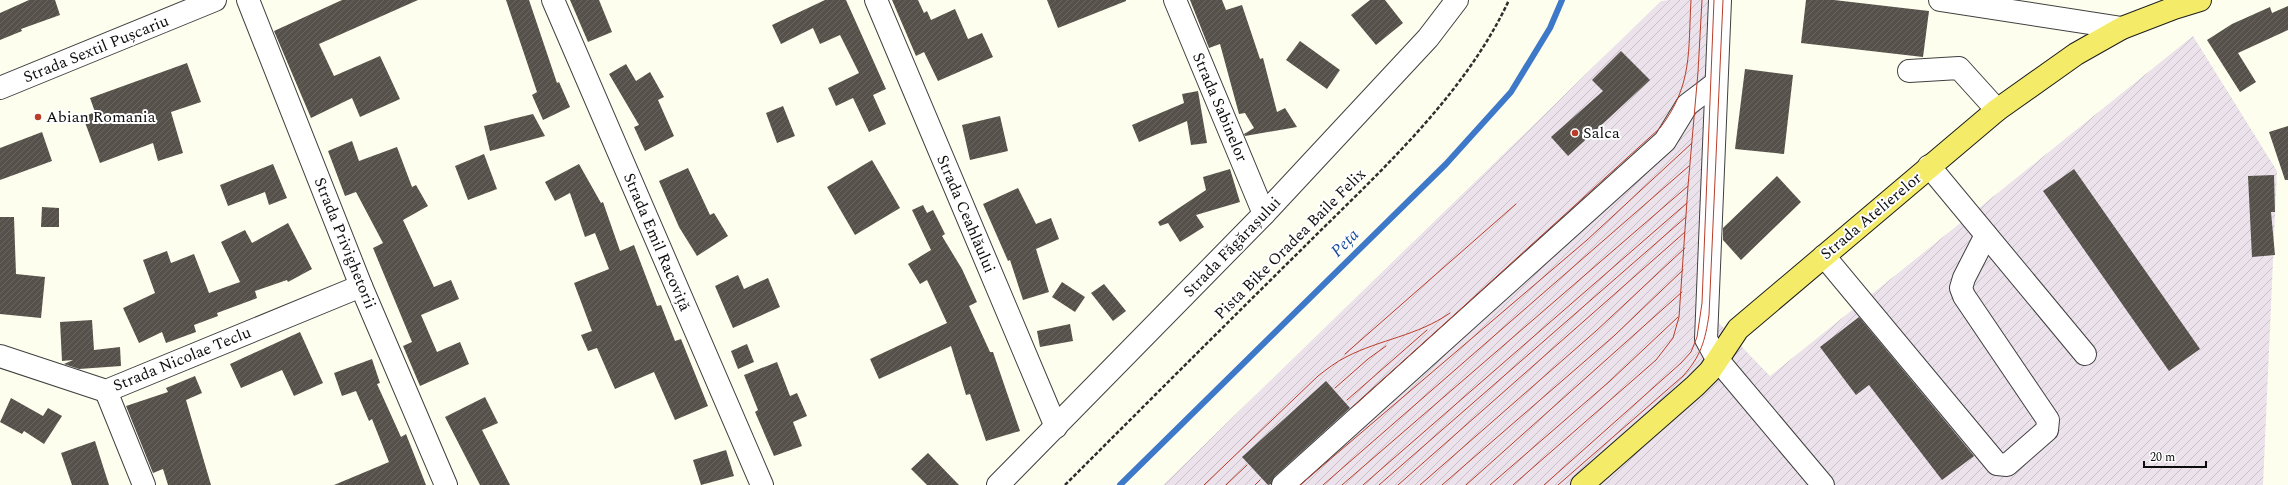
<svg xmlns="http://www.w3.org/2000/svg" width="2288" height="485" font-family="Spectral,serif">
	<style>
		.industrial { fill: url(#industrial-furrows) }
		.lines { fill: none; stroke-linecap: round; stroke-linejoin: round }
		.stream { stroke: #3e78c9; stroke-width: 6 }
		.building { fill: url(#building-hatch) }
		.minor-casing { stroke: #404040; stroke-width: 24 }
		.major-casing { stroke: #1e1e1e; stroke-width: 24 }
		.path { stroke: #2f2f2f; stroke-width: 2.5; stroke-dasharray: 4 2; stroke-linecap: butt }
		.minor { stroke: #fff; stroke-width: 22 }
		.major { stroke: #f4ec68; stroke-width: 22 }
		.tram { stroke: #b93d29; stroke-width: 1 }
		.poi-dot { fill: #b93d29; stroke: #fff; stroke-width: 1.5 }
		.labels { text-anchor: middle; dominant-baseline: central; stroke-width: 4; stroke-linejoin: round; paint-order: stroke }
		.street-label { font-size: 16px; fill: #0d0d0d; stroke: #fff }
		.poi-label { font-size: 16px; fill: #0d0d0d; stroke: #fff; text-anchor: start }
		.water-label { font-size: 17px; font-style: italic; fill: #1a4b9b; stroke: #fff }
	</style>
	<defs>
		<pattern id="industrial-furrows" width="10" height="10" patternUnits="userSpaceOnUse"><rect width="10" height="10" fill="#ece2eb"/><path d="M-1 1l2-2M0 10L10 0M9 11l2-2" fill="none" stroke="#c9c1c8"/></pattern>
		<pattern id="building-hatch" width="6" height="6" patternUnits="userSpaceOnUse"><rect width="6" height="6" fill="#56514a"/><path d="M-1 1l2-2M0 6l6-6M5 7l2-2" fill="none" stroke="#696560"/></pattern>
	</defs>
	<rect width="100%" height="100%" fill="#fefeee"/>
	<path class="industrial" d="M1670 0H1732L1715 253 1717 321 1770 376 2193 36 2277 171 2263 485H1163L1661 1Z"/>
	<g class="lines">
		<path class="stream" d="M1120 485 1446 164 1511 92 1550 28 1562 0"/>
	</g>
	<g class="building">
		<path d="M29 0H55L60 15 21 29 22 31 0 40V13Z"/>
		<path d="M342 0H418L319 44 334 76 380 56 400 99 360 117 352 98 311 118 274 31Z"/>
		<path d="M506 0H529L557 83 559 82 570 107 543 120 532 95 537 92Z"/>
		<path d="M570 0H599L612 32 588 42Z"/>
		<path d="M825 0H846L886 89 873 95 886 124 869 132 853 98 836 106 828 88 859 73 840 35 820 44 813 28 781 44 772 25Z"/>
		<path d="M892 0H918L924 13 927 11 931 20 955 9 968 39 982 33 993 57 938 81 924 52 916 56Z"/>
		<path d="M1047 0H1126V1L1058 28Z"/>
		<path d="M1190 0H1222L1226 10 1242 5 1260 59 1263 58 1277 112 1285 108 1297 127 1245 136 1244 134 1254 128 1245 113 1239 114 1220 44 1209 48Z"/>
		<path d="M1370 0H1385L1403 23 1376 45 1351 15Z"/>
		<path d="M1806 0H1834L1929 11 1923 57 1801 43Z"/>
		<path d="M2288 6V30L2238 53 2256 82 2240 92 2207 40 2232 24 2270 7 2272 13Z"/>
		<path d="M1300 41 1340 70 1327 89 1286 60Z"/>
		<path d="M1621 51 1650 80 1568 156 1551 137 1603 91 1592 80Z"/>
		<path d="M187 63 201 102 171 112 183 153 158 161 153 143 100 163 83 117 95 112 90 98Z"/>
		<path d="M626 64 636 81 650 72 664 97 658 100 674 136 645 151 634 127 639 125 609 74Z"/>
		<path d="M1745 69 1793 75 1784 154 1735 149Z"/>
		<path d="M1198 91 1207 143 1191 145 1187 121 1139 142 1132 125 1184 103 1182 94Z"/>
		<path d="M783 106 795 136 777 143 766 113Z"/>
		<path d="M533 114 545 136 490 151 484 126Z"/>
		<path d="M1000 116 1008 151 970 160 962 125Z"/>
		<path d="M2288 126V180H2285L2269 132Z"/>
		<path d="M42 132 52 161 0 180V148Z"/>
		<path d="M352 141 359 161 397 147 412 187 416 185 428 206 403 220 434 287 451 280 459 299 421 315 437 352 460 342 469 364 420 386 403 346 412 342 373 248 383 243 356 192 345 196 328 151Z"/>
		<path d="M484 154 497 189 468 200 455 166Z"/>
		<path d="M872 160 900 208 855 235 827 187Z"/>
		<path d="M273 164 287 198 269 205 265 192 228 206 220 185Z"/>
		<path d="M579 164 601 203 603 202 620 251 634 245 657 306 661 305 675 341 681 339 708 406 675 420 654 372 615 389 597 348 588 351 581 335 592 331 574 283 609 269 595 233 585 237 570 193 555 201 545 182Z"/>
		<path d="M688 168 710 215 714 213 728 236 697 256 679 227 659 181Z"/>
		<path d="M1230 169 1240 202 1196 215 1204 227 1180 242 1168 223 1160 226 1158 222 1206 190 1203 177Z"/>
		<path d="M2074 169 2200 349 2169 371 2043 191Z"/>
		<path d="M2274 175 2275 212H2271L2275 255 2252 257 2248 176Z"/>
		<path d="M1777 176 1801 202 1741 260 1723 240V228Z"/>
		<path d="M1018 188 1036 224 1051 218 1059 239 1036 249 1049 292 1023 300 1010 260 1008 261 983 204Z"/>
		<path d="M923 205 927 213 933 210 945 234 942 236 962 269 977 302 969 306 990 352H993L1020 431 986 441 970 394 966 395 951 346 879 379 870 359 947 323 927 280 920 284 908 264 931 250 912 210Z"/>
		<path d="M42 207 59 208V227H41Z"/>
		<path d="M0 217H14L16 274 45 277 41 318 0 314Z"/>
		<path d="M288 223 312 269 288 282 287 280 255 291 257 298 217 313 218 316 194 325 196 332 166 343 162 332 139 343 123 308 155 293 143 260 167 251 171 263 194 254 209 293 240 282 221 242 245 230 252 243Z"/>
		<path d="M738 275 744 289 768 278 780 307 733 328 715 286Z"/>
		<path d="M1062 282 1085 297 1075 312 1052 297Z"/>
		<path d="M1104 284 1126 311 1113 321 1091 293Z"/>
		<path d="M1859 317 1974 456 1942 480 1869 385 1856 395 1820 347Z"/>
		<path d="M92 320 94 350 120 347 121 366 79 369 64 364 73 360 62 361 60 322Z"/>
		<path d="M1070 324 1073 341 1040 347 1037 331Z"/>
		<path d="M300 332 323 383 294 396 282 370 241 388 230 364Z"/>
		<path d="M747 344 754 362 738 369 731 351Z"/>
		<path d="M372 359 380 383 377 384 401 437 406 434 426 485H334L389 462 372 419 369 421 356 391 342 396 334 373Z"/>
		<path d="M777 362 790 396 797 393 807 416 793 422 802 446 774 456 755 412 758 410 744 375Z"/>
		<path d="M195 376 202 393 186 400 211 485H168L163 469 153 473 126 406 168 392 166 388Z"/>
		<path d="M1326 381 1350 408 1275 476 1271 484 1268 485 1242 457Z"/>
		<path d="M485 397 498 423 482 430 510 485H480L445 417Z"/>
		<path d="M11 398 43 416 48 408 62 416 44 444 24 431 22 434 0 422Z"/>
		<path d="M95 441 109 485H72L61 453Z"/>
		<path d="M726 450 734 476 701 485 693 460Z"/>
		<path d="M928 453 959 485H927L911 469Z"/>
	</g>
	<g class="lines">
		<g class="minor-casing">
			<g id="minor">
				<path d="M248 0 361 286 446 485"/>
				<path d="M553 0 762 485"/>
				<path d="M876 0 1056 427"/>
				<path d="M1175 0 1264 214"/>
				<path d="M1720 0 1706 339 1717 359 1823 485"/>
				<path d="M1940 0 2122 28"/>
				<path d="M1909 71 1959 68 1997 110"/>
				<path d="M0 88 215 0"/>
				<path d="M1929 166 2085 354"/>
				<path d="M1824 256 1997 464 2007 465 2047 430 2048 420 1964 296 1961 288 1964 278 1986 235"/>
				<path d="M0 356 106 391 361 286"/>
				<path d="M106 391 144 485"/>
				<path d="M998 485 1264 214 1428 38 1457 0"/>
				<path d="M1283 485 1665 141 1687 105 1716 83"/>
			</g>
		</g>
		<g class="major-casing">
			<path id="major" d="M1582 485 1695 386 1710 371 1738 329 1997 110 2076 54 2122 28 2174 8 2200 0"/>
		</g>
		<path class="path" d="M1065 485C1144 406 1223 327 1302 249 1377 174 1464 97 1509 0"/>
		<use href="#minor" class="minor"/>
		<use href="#major" class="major"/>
		<g class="tram">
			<path d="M1345 354 1516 204"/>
			<path d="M1335 388 1368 359 1386 346"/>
			<path d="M1347 400 1427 330"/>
			<path d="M1354 406 1660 128C1693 85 1688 51 1691 0"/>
			<path d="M1204 485 1318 376C1327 369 1336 362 1346 357 1381 339 1417 336 1450 313"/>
			<path d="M1226 485 1247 465"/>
			<path d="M1255 485 1260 480"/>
			<path d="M1300 485 1587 240 1692 143"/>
			<path d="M1323 485 1689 166"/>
			<path d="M1342 485 1688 186"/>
			<path d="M1363 485 1687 203"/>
			<path d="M1379 485 1686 217"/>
			<path d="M1398 485 1685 232"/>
			<path d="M1420 485 1596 331 1685 248"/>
			<path d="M1442 485 1615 335 1683 270"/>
			<path d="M1466 485 1682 292"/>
			<path d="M1490 485 1610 381 1678 317"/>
			<path d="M1513 485 1656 360 1673 338 1679 317 1688 186 1698 72 1702 0"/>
			<path d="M1544 485 1681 363 1691 352 1697 337 1702 303 1714 0"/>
			<path d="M1558 485 1683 376C1701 356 1705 341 1709 315L1723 0"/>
		</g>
	</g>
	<g class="poi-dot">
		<circle cx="38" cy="117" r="4"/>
		<circle cx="1575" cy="133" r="4"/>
	</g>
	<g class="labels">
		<g class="street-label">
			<text transform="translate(96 49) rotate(-22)">Strada Sextil Pușcariu</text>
			<text transform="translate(1220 107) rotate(67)">Strada Sabinelor</text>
			<text transform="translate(966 214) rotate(67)">Strada Ceahlăului</text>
			<text transform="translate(1871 216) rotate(-40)">Strada Atelierelor</text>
			<text transform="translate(657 242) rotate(67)">Strada Emil Racoviță</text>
			<text transform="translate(345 243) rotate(68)">Strada Privighetorii</text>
			<text transform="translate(1290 244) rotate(-45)">Pista Bike Oradea Baile Felix</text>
			<text transform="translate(1232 247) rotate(-46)">Strada Făgărașului</text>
			<text transform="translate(182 359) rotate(-22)">Strada Nicolae Teclu</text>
		</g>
		<g class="poi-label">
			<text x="46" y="117">Abian Romania</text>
			<text x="1583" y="133">Salca</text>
		</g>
		<g class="water-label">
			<text transform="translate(1345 243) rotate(-45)">Peța</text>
		</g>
	</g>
	<path d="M2144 461v6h62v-6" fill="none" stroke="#0d0d0d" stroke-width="2"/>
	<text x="2150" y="461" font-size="12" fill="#0d0d0d" stroke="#ffffff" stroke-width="3" paint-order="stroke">20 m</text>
</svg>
